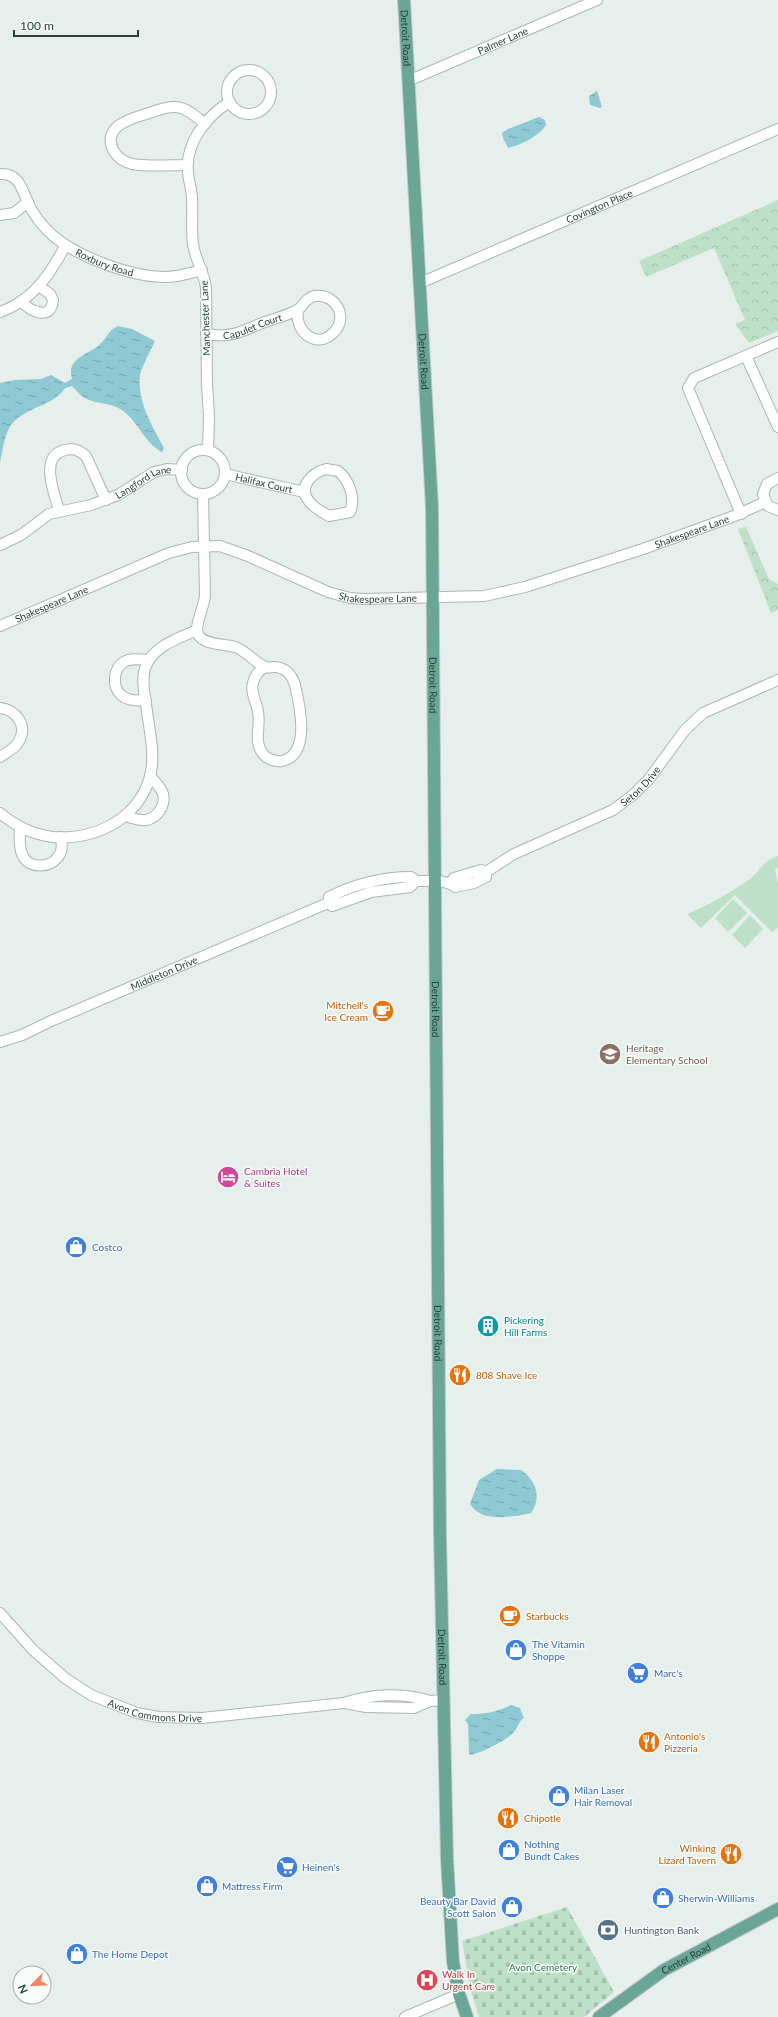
<svg xmlns="http://www.w3.org/2000/svg" width="778" height="2017" font-family="Lato,sans-serif">
	<style>
		.forest { fill: url(#forest-crowns) }
		.cemetery { fill: url(#cemetery-stones) }
		.park { fill: #bfe0c8 }
		.water { fill: url(#water-ripples) }
		.lines { fill: none; stroke-linecap: round; stroke-linejoin: round }
		.minor-casing { stroke: #a8b8b2; stroke-width: 12 }
		.major-casing { stroke: #c2cac8; stroke-width: 14 }
		.minor { stroke: #fff; stroke-width: 10 }
		.major { stroke: #6aa596; stroke-width: 12 }
		.labels { text-anchor: middle; dominant-baseline: central; stroke-width: 3; stroke-linejoin: round; paint-order: stroke }
		.street-label { font-size: 10px; fill: #24423a; stroke: #f7fbf9 }
		.food-label { font-size: 10px; fill: #c56008; stroke: #f7fbf9; text-anchor: start }
		.education-label { font-size: 10px; fill: #785e54; stroke: #f7fbf9; text-anchor: start }
		.hotel-label { font-size: 10px; fill: #b23c85; stroke: #f7fbf9; text-anchor: start }
		.shop-label { font-size: 10px; fill: #366cbe; stroke: #f7fbf9; text-anchor: start }
		.culture-label { font-size: 10px; fill: #0d838f; stroke: #f7fbf9; text-anchor: start }
		.service-label { font-size: 10px; fill: #4e5e75; stroke: #f7fbf9; text-anchor: start }
		.park-label { font-size: 10px; fill: #2d7a4b; stroke: #f7fbf9 }
		.health-label { font-size: 10px; fill: #be3a42; stroke: #f7fbf9; text-anchor: start }
	</style>
	<defs>
		<pattern id="forest-crowns" width="20" height="18" patternUnits="userSpaceOnUse"><rect width="20" height="18" fill="#bfe0c8"/><path d="M2 6a3 3 0 1 1 6 0M12 15a3 3 0 1 1 6 0" fill="none" stroke="#a4c1ad"/></pattern>
		<pattern id="cemetery-stones" width="16" height="16" patternUnits="userSpaceOnUse"><rect width="16" height="16" fill="#bfe0c8"/><path d="M2 7V4a2 2 0 0 1 4 0v3zM10 15v-3a2 2 0 0 1 4 0v3z" fill="#a4c1ad"/></pattern>
		<pattern id="water-ripples" width="26" height="14" patternUnits="userSpaceOnUse"><rect width="26" height="14" fill="#8ec9d4"/><path d="M2 4q2-2 4 0t4 0M15 11q2-2 4 0t4 0" fill="none" stroke="#74a5ad"/></pattern>
	</defs>
	<rect width="100%" height="100%" fill="#e6efeb"/>
	<g class="forest">
		<path d="M778 200V331L749 343 735 324 745 320 714 248 646 277 639 261Z"/>
		<path d="M746 527 769 579 778 584V610L771 613 738 529Z"/>
	</g>
	<path class="cemetery" d="M567 1907 614 1992 584 2017H479L470 1989 462 1941Z"/>
	<g class="park">
		<path d="M778 856V868L775 870 778 883V928L772 932 735 895 701 928 687 914C707 906 730 893 747 881 761 872 759 863 778 856Z"/>
		<path d="M733 899 747 913 728 932 715 918Z"/>
		<path d="M750 915 763 929 745 948 732 935Z"/>
	</g>
	<g class="water">
		<path d="M597 91 602 107 600 108 590 105 589 96Z"/>
		<path d="M539 117 545 120 546 125C539 136 521 145 508 148L503 138 502 133 508 129Z"/>
		<path d="M118 326 132 329 155 341C151 350 142 366 140 375 137 401 152 426 164 448L162 452C145 444 138 421 122 410 111 403 100 404 89 400 82 398 77 391 72 386L65 388C54 406 25 407 12 424 4 433 3 451 0 462V383L15 380 41 379 51 375 65 383 72 379C71 374 70 369 73 364 79 355 90 352 98 346 107 339 107 331 118 326Z"/>
		<path d="M497 1469 521 1470C536 1480 542 1498 531 1513 512 1517 481 1523 470 1504L479 1480Z"/>
		<path d="M511 1705 520 1708 524 1718C518 1722 518 1728 513 1733 507 1740 479 1754 470 1755L469 1754 468 1724 465 1720 471 1714C486 1714 497 1712 511 1705Z"/>
	</g>
	<g class="lines">
		<g class="minor-casing">
			<g id="minor">
				<circle cx="249" cy="92" r="22"/>
				<path id="s1" d="M408 81 597 0"/>
				<path d="M187 165C170 165 150 167 132 164 124 162 117 157 113 150 102 125 133 118 149 113 158 110 167 106 176 107 187 108 197 117 205 124"/>
				<path id="s2" d="M0 174C21 173 22 192 30 207 35 216 41 224 48 231 73 256 131 277 166 277 178 277 190 273 202 270"/>
				<path d="M0 215 14 213 28 202"/>
				<path id="s3" d="M420 283 778 129"/>
				<path d="M21 301C30 311 51 322 53 300L50 294 39 286"/>
				<path d="M0 312C32 301 50 275 65 246"/>
				<path id="s4" d="M206 334C213 335 220 336 227 335 240 334 253 326 265 322 275 318 287 316 297 310 304 307 304 298 315 296 326 294 338 302 340 314 341 321 339 328 333 333 316 350 294 331 298 310"/>
				<path d="M746 356 778 427"/>
				<path d="M208 450 209 417 207 384 206 288C204 272 195 259 193 244 191 229 193 213 192 198 192 189 188 180 188 171 185 144 207 115 230 102"/>
				<circle cx="203" cy="472" r="22"/>
				<path d="M326 469 338 471C349 480 356 498 350 512L329 516C316 509 297 497 308 481 313 474 318 471 326 469Z"/>
				<path id="s5" d="M225 474 304 492"/>
				<path d="M778 478 767 484 763 494 768 506 778 510"/>
				<path d="M203 494 205 596C204 607 194 626 198 634 203 645 225 644 235 647 247 651 254 662 265 667 268 668 271 667 274 667 285 667 292 675 295 685 300 706 311 755 282 761 275 762 267 759 263 754 253 742 261 726 258 712 257 703 250 692 253 683 255 675 259 670 266 667"/>
				<path d="M59 511C55 494 38 456 65 450 74 448 79 450 86 456L106 500"/>
				<path d="M741 514 688 388 694 378 778 342"/>
				<path id="s6" d="M0 545 21 535 49 514 91 505 118 495 154 472 167 469 182 470"/>
				<path id="s7" d="M0 626 169 553 192 547 220 546 248 556 328 592 350 598 363 599 484 596 525 587 643 549 737 515 765 502"/>
				<path d="M146 700C137 701 128 701 121 695 112 687 113 668 124 662 131 657 141 660 149 660"/>
				<path d="M0 708C16 710 28 725 19 741 16 748 6 753 0 757"/>
				<path d="M0 813C25 834 53 842 85 835 120 827 148 802 152 765 154 748 149 728 147 711 145 698 141 680 145 668 153 646 177 639 197 630"/>
				<path d="M125 816C132 818 139 821 146 820 158 818 166 804 163 794 161 787 154 781 150 776"/>
				<path d="M20 827C20 836 18 849 24 858 31 868 49 868 57 858 63 852 62 845 61 837"/>
				<path id="s8" d="M486 872 514 854 613 810 633 795 649 779 685 730 703 713 778 680"/>
				<path d="M416 881C428 881 445 879 455 887L474 883 486 877V872L481 870 454 878 450 883"/>
				<path id="s9" d="M0 1042 22 1035 51 1021 321 906 328 903 329 897C355 884 382 877 411 877L416 881 410 887 371 892 332 906 328 903"/>
				<path id="s10" d="M0 1613 33 1650 65 1678 91 1695 137 1713 158 1717 202 1718 344 1703C371 1694 403 1692 430 1701"/>
				<path d="M345 1703 366 1707 414 1708 430 1701 443 1700"/>
				<path d="M405 2017 459 1994"/>
			</g>
		</g>
		<g class="major-casing">
			<g id="major">
				<path id="s11" d="M404 0 432 507 440 1536 447 1859 453 1962 459 1994 467 2017"/>
				<path id="s12" d="M599 2017 664 1970 778 1909"/>
			</g>
		</g>
		<use href="#minor" class="minor"/>
		<use href="#major" class="major"/>
	</g>
	<defs>
		<g id="cafe-disc" transform="scale(1.15)"><circle r="9.5" fill="#e8710a" stroke="#f7fbf9"/><path d="M-5.5-4.5H6V0H3Q3 3.5 0 3.5H-2.5Q-5.5 3.5-5.5 0ZM3-3.2v2h1.7v-2ZM-6 4.5H4V6H-6Z" fill="#fff"/></g>
		<g id="school-disc" transform="scale(1.15)"><circle r="9.5" fill="#8d6e63" stroke="#f7fbf9"/><path d="M0-5L7-2L0 1L-7-2ZM-4 1L0 2.5L4 1V4Q0 6-4 4Z" fill="#fff"/></g>
		<g id="hotel-disc" transform="scale(1.15)"><circle r="9.5" fill="#d1479c" stroke="#f7fbf9"/><path d="M-6-4.5h1.5V1H6V5H4.5V3h-9V5H-6ZM-4 0a1.8 1.8 0 1 1 3.6 0ZM.5 0V-2.5h3Q6-2.5 6 0Z" fill="#fff"/></g>
		<g id="shop-disc" transform="scale(1.15)"><circle r="9.5" fill="#3f7fe0" stroke="#f7fbf9"/><path d="M-5-2.5h2.3a2.7 3.5 0 0 1 5.4 0H5L5.5 6h-11ZM-1.5-2.5h3a1.5 2.3 0 0 0-3 0Z" fill="#fff"/></g>
		<g id="building-disc" transform="scale(1.15)"><circle r="9.5" fill="#0f9aa8" stroke="#f7fbf9"/><path d="M-4-6H4V6H1V3H-1V6H-4ZM-2.5-4.3h1.7v1.8h-1.7ZM.8-4.3h1.7v1.8H.8ZM-2.5-1h1.7V.8h-1.7ZM.8-1h1.7V.8H.8Z" fill="#fff"/></g>
		<g id="restaurant-disc" transform="scale(1.15)"><circle r="9.5" fill="#e8710a" stroke="#f7fbf9"/><path d="M-5-6h1v4h1v-4h1v4h1v-4h1v5L-1.5 .5V6h-2V.5L-5-1ZM5-6V6H3V1.5H1.5Q1.5-4 5-6Z" fill="#fff"/></g>
		<g id="supermarket-disc" transform="scale(1.15)"><circle r="9.5" fill="#3f7fe0" stroke="#f7fbf9"/><path d="M-6-5.5h2.5l.6 2H6L4.5 2H-2.5L-4.4-4H-6ZM-1.5 3.2a1.3 1.3 0 1 0 .1 0ZM3 3.2a1.3 1.3 0 1 0 .1 0Z" fill="#fff"/></g>
		<g id="bank-disc" transform="scale(1.15)"><circle r="9.5" fill="#5c6f8a" stroke="#f7fbf9"/><path d="M-6-4H6V4H-6ZM0-2.3a2.3 2.3 0 1 0 0 4.6a2.3 2.3 0 1 0 0-4.6Z" fill="#fff"/></g>
		<g id="hospital-disc" transform="scale(1.15)"><circle r="9.5" fill="#e0444e" stroke="#f7fbf9"/><path d="M-5-5h3v3.5h4V-5h3V5h-3V1.5h-4V5h-3Z" fill="#fff"/></g>
	</defs>
	<g fill-rule="evenodd">
		<use href="#cafe-disc" x="383" y="1011"/>
		<use href="#school-disc" x="610" y="1054"/>
		<use href="#hotel-disc" x="228" y="1177"/>
		<use href="#shop-disc" x="76" y="1247"/>
		<use href="#building-disc" x="488" y="1326"/>
		<use href="#restaurant-disc" x="460" y="1375"/>
		<use href="#cafe-disc" x="510" y="1616"/>
		<use href="#shop-disc" x="516" y="1650"/>
		<use href="#supermarket-disc" x="638" y="1673"/>
		<use href="#restaurant-disc" x="649" y="1742"/>
		<use href="#shop-disc" x="559" y="1796"/>
		<use href="#restaurant-disc" x="508" y="1818"/>
		<use href="#shop-disc" x="509" y="1850"/>
		<use href="#restaurant-disc" x="731" y="1854"/>
		<use href="#supermarket-disc" x="287" y="1867"/>
		<use href="#shop-disc" x="207" y="1886"/>
		<use href="#shop-disc" x="663" y="1898"/>
		<use href="#shop-disc" x="512" y="1907"/>
		<use href="#bank-disc" x="608" y="1930"/>
		<use href="#shop-disc" x="77" y="1954"/>
		<use href="#hospital-disc" x="427" y="1980"/>
	</g>
	<g class="labels">
		<g class="street-label">
			<text stroke="none"><textPath href="#s11" startOffset="38">Detroit Road</textPath></text>
			<text stroke="none"><textPath href="#s1" startOffset="103">Palmer Lane</textPath></text>
			<text stroke="none"><textPath href="#s3" startOffset="195">Covington Place</textPath></text>
			<text stroke="none"><textPath href="#s2" startOffset="144">Roxbury Road</textPath></text>
			<text transform="translate(205 318) rotate(-92)">Manchester Lane</text>
			<text stroke="none"><textPath href="#s4" startOffset="48">Capulet Court</textPath></text>
			<text stroke="none"><textPath href="#s11" startOffset="362">Detroit Road</textPath></text>
			<text stroke="none"><textPath href="#s5" startOffset="40">Halifax Court</textPath></text>
			<text stroke="none"><textPath href="#s6" startOffset="159">Langford Lane</textPath></text>
			<text stroke="none"><textPath href="#s7" startOffset="728">Shakespeare Lane</textPath></text>
			<text stroke="none"><textPath href="#s7" startOffset="404">Shakespeare Lane</textPath></text>
			<text stroke="none"><textPath href="#s7" startOffset="56">Shakespeare Lane</textPath></text>
			<text stroke="none"><textPath href="#s11" startOffset="686">Detroit Road</textPath></text>
			<text stroke="none"><textPath href="#s8" startOffset="178">Seton Drive</textPath></text>
			<text stroke="none"><textPath href="#s9" startOffset="178">Middleton Drive</textPath></text>
			<text stroke="none"><textPath href="#s11" startOffset="1010">Detroit Road</textPath></text>
			<text stroke="none"><textPath href="#s11" startOffset="1334">Detroit Road</textPath></text>
			<text stroke="none"><textPath href="#s11" startOffset="1658">Detroit Road</textPath></text>
			<text stroke="none"><textPath href="#s10" startOffset="190">Avon Commons Drive</textPath></text>
			<text stroke="none"><textPath href="#s12" startOffset="105">Center Road</textPath></text>
		</g>
		<g class="food-label">
			<text x="368" y="1005" text-anchor="end">Mitchell's<tspan x="368" dy="12">Ice Cream</tspan></text>
			<text x="476" y="1375">808 Shave Ice</text>
			<text x="526" y="1616">Starbucks</text>
			<text x="664" y="1736">Antonio's<tspan x="664" dy="12">Pizzeria</tspan></text>
			<text x="524" y="1818">Chipotle</text>
			<text x="716" y="1848" text-anchor="end">Winking<tspan x="716" dy="12">Lizard Tavern</tspan></text>
		</g>
		<g class="education-label">
			<text x="626" y="1048">Heritage<tspan x="626" dy="12">Elementary School</tspan></text>
		</g>
		<g class="hotel-label">
			<text x="244" y="1171">Cambria Hotel<tspan x="244" dy="12">&amp; Suites</tspan></text>
		</g>
		<g class="shop-label">
			<text x="92" y="1247">Costco</text>
			<text x="532" y="1644">The Vitamin<tspan x="532" dy="12">Shoppe</tspan></text>
			<text x="654" y="1673">Marc's</text>
			<text x="574" y="1790">Milan Laser<tspan x="574" dy="12">Hair Removal</tspan></text>
			<text x="524" y="1844">Nothing<tspan x="524" dy="12">Bundt Cakes</tspan></text>
			<text x="302" y="1867">Heinen's</text>
			<text x="222" y="1886">Mattress Firm</text>
			<text x="678" y="1898">Sherwin-Williams</text>
			<text x="496" y="1901" text-anchor="end">Beauty Bar David<tspan x="496" dy="12">Scott Salon</tspan></text>
			<text x="92" y="1954">The Home Depot</text>
		</g>
		<g class="culture-label">
			<text x="504" y="1320">Pickering<tspan x="504" dy="12">Hill Farms</tspan></text>
		</g>
		<g class="service-label">
			<text x="624" y="1930">Huntington Bank</text>
		</g>
		<g class="park-label">
			<text x="543" y="1967">Avon Cemetery</text>
		</g>
		<g class="health-label">
			<text x="442" y="1974">Walk In<tspan x="442" dy="12">Urgent Care</tspan></text>
		</g>
	</g>
	<g transform="translate(32 1985) rotate(246)"><circle r="19" fill="#f7fbf9" stroke="#a3b1ad"/>
	<path d="M0-3L7 15L0 10L-7 15Z" fill="#f4845f"/>
	<text y="-6" font-size="11" font-weight="bold" text-anchor="middle" fill="#24423a">N</text>
	</g>
	<path d="M14 30v6h124v-6" fill="none" stroke="#24423a" stroke-width="2"/>
	<text x="20" y="30" font-size="12" fill="#24423a" stroke="#f7fbf9" stroke-width="3" paint-order="stroke">100 m</text>
</svg>
